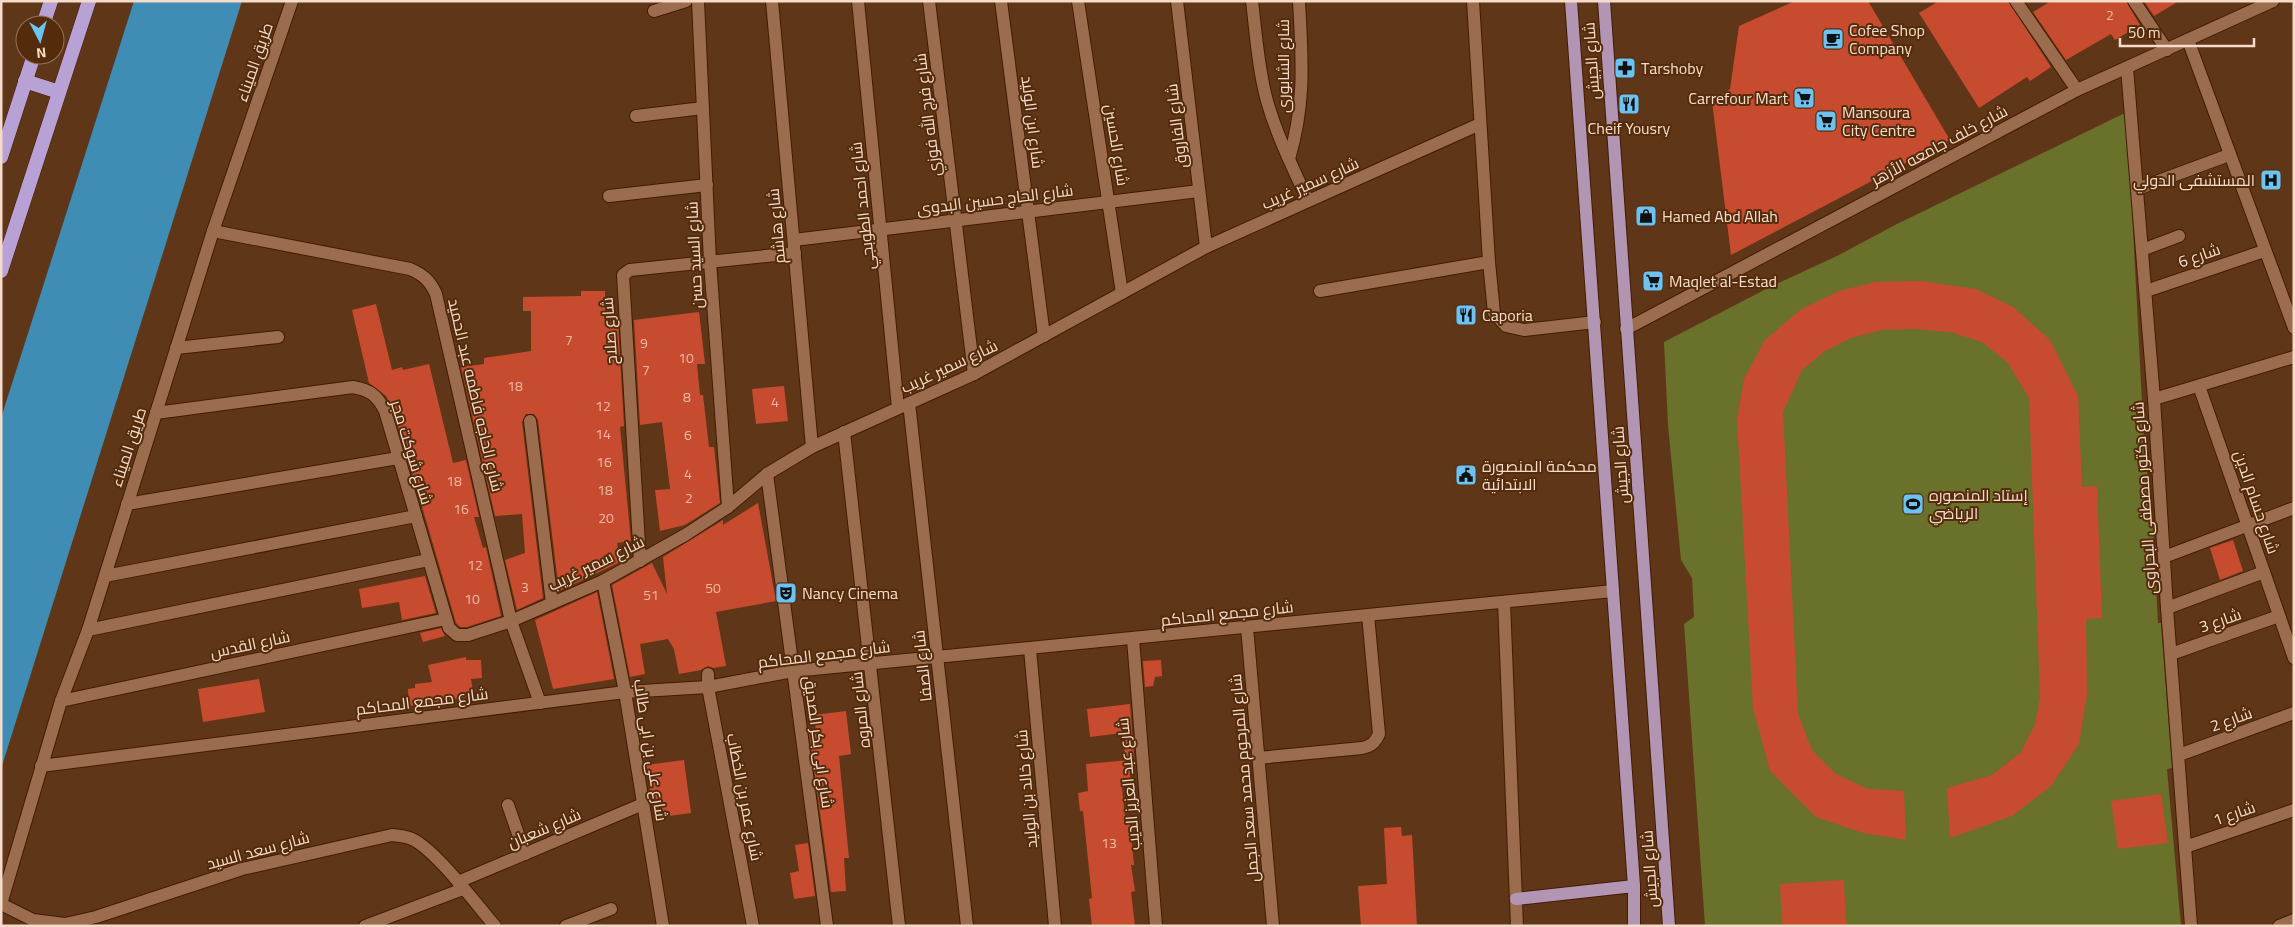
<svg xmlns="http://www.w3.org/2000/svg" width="2295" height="927" font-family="Georgia,Cairo,serif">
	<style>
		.green { fill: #6a712a }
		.water { fill: #3f8cb5 }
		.building { fill: #c74c2f }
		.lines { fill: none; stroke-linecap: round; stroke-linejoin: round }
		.minor-casing { stroke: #431c00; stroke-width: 14 }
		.tertiary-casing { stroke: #431c00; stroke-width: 14 }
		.primary-casing { stroke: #431c00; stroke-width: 14 }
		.trunk-casing { stroke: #431c00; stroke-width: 15 }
		.minor { stroke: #9b6d4e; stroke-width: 12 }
		.tertiary { stroke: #9b6d4e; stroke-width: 12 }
		.primary { stroke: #b195b3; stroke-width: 12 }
		.trunk { stroke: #b8a2d5; stroke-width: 14 }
		.labels { text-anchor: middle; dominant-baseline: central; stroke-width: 4; stroke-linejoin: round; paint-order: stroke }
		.number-label { font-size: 14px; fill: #eab7a3 }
		.poi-label { font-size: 16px; fill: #f5dbca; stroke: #542c0c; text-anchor: start }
		.street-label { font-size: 16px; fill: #f5dbca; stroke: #542c0c }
	</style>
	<rect width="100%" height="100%" fill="#603618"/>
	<path class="green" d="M2127 112 2144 441 2153 530 2158 623H2161L2172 768 2167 769 2181 926H1705L1684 624 1694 617 1692 578 1681 560 1668 425 1664 342 1768 288 1837 256 1895 225Z"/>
	<path class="water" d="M134 1H242L1 769V418Z"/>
	<g class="building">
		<path d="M1795 1H1868L1950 140 1731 255 1712 101 1730 89 1739 26Z"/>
		<path d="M1939 1H2008L2051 67 2030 81 2027 77 1979 108 1919 13Z"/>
		<path d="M2051 1H2126L2140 25 2115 40 2111 34 2066 60 2033 12Z"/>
		<path d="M2144 1H2179L2154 16Z"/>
		<path d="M1921 281 1976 289 2013 307 2050 340 2078 396 2082 487 2097 486 2102 618 2086 619 2087 694 2079 744 2051 786 2012 816 1950 838 1947 788 1992 775 2020 753 2035 725 2040 697 2029 398 2008 363 1982 342 1950 332 1914 329 1882 330 1851 338 1825 351 1802 370 1783 412 1798 714 1812 750 1836 774 1868 789 1904 791 1906 840 1863 833 1816 817 1770 771 1753 708 1737 419 1744 379 1765 340 1800 310 1839 291 1875 282Z"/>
		<path d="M581 291H605V319L607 323 618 322 624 426 620 427 631 541 617 543 620 562 559 591 538 420 534 414H526L522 422 543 598 517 610 505 560 525 553 522 514 495 516 461 367 484 364V358L531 351V311H523V297L581 296Z"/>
		<path d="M376 304 392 370 402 367 403 370 429 364 453 463 466 460 479 517H474L483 548 486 547 501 616 467 627H460L456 623 404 445 402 428 399 429 393 409 386 396 369 383 352 310Z"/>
		<path d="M699 312 705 364H697L700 395H703L709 447H714L720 503 685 525 660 531 655 490 670 489 662 422 640 425 634 320Z"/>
		<path d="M784 386 788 421 756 424 752 389Z"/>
		<path d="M758 503 776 601 716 612 726 666 713 668 708 666 701 670 679 674 674 649 668 639 640 644 645 674 630 677 612 585 652 563 667 594 663 557 723 520V525Z"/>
		<path d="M2233 540 2243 571 2220 580 2210 548Z"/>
		<path d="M425 576 436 613 402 620 399 602 362 608 359 589Z"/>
		<path d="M597 592 614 679 553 689 535 620Z"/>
		<path d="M441 628 445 636 423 642 420 633Z"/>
		<path d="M466 657V660H481L482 678 471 679 474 696 409 706 408 689 415 688V684L432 682 428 665Z"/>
		<path d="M1161 660 1162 676 1155 677 1153 686 1145 687 1143 661Z"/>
		<path d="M259 679 265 712 203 722 198 689Z"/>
		<path d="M1130 704 1134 758 1126 759 1122 733 1090 737 1087 709Z"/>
		<path d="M846 711 851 754 839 756 849 858H844L846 891 831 892 809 732 816 731 814 715Z"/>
		<path d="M684 760 691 813 654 818 646 765Z"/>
		<path d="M1129 760 1131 786 1122 787 1125 817 1129 816 1134 865H1131L1135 891 1131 892 1135 926H1092L1089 899 1092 898 1083 811H1080L1078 793 1088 791 1086 764Z"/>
		<path d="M2161 794 2168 843 2118 849 2111 801Z"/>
		<path d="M1401 827 1402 836 1412 835 1417 926H1361L1358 886 1387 884 1384 828Z"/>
		<path d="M808 843 815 896 794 899 790 873 799 871 795 845Z"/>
		<path d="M1844 880 1846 926H1782L1780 884Z"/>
	</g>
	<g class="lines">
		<g class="minor-casing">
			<g id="minor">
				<path d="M698 1 710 262 728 507"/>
				<path d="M772 1 812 447"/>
				<path d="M858 1 898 408"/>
				<path d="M929 1 974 374"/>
				<path d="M1001 1 1044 336"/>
				<path d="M1078 1 1122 293"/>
				<path d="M1177 1 1206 247"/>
				<path d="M1252 1C1256 34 1258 68 1267 101 1277 136 1293 168 1308 201"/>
				<path d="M2016 1 2077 90"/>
				<path d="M2134 1 2167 50"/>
				<path d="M654 11 686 1"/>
				<path d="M2188 40 2294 328"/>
				<path d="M2127 68 2154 399 2167 608 2191 926"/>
				<path d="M636 116 703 108"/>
				<path d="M1289 159C1306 101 1302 60 1299 1"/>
				<path d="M2137 189 2229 155"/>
				<path d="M609 196 707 185"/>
				<path d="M213 231 410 269C424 275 430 281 436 294L511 621 540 703"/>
				<path d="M794 240 1199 191"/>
				<path d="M2142 250 2179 236"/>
				<path d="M1320 291 1489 262"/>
				<path d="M2146 291 2264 251"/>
				<path d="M1626 329 2077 90 2273 1"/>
				<path d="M176 348 278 337"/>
				<path d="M2199 386 2294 658"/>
				<path d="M2154 399 2294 357"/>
				<path d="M909 403 967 926"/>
				<path d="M156 413 353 387C370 390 377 395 385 411L449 628 457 635H468L511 621 603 581 685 535 728 507 767 474 812 447 974 374 1206 247 1480 124"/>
				<path d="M530 421 552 603"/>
				<path d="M844 432 899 926"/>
				<path d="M767 474 827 926"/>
				<path d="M127 504 398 458"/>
				<path d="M2164 557 2294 508"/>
				<path d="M640 561 623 275 630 270 795 253"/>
				<path d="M105 576 416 516"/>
				<path d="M603 581 625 692 663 926"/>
				<path d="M2167 608 2264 572"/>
				<path d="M1247 627 1273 926"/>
				<path d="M88 630 428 560"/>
				<path d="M1133 639 1156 926"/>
				<path d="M1030 649 1055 926"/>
				<path d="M2171 654 2279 616"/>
				<path d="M708 674V687L753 926"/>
				<path d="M61 701 446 619"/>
				<path d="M2179 755 2294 713"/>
				<path d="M1258 758 1362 748C1371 746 1375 743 1379 734L1368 615"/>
				<path d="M508 805 525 854"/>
				<path d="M2185 847 2294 810"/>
				<path d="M458 882 643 804"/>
				<path d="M1 904 33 920 65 924 96 917 242 869 392 835C400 836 407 836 414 840 438 853 476 904 495 926"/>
				<path d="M365 926 463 889"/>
				<path d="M566 926 611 909"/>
				<path d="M2279 926 2294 920"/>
			</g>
		</g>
		<g class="tertiary-casing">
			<g id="tertiary">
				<path d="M1473 1 1489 262 1494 313 1506 326 1524 330 1595 322"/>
				<path d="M1504 602 1517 926"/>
				<path d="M41 766 625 692 708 687 793 671 1613 591"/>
				<path d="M1 904 61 701 88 630 213 231 292 1"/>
			</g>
		</g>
		<g class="primary-casing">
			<g id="primary">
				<path d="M1571 1 1634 886V926"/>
				<path d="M1604 1 1669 926"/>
				<path d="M1516 899 1634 886"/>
			</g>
		</g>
		<g class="trunk-casing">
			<g id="trunk">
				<path d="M43 25 51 1"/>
				<path d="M25 81 59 92"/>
				<path d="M1 157 34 55"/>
				<path d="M1 271 89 1"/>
			</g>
		</g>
		<use href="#minor" class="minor"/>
		<use href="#tertiary" class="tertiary"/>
		<use href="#primary" class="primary"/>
		<use href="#trunk" class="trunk"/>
	</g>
	<defs>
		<g id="cafe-square" transform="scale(1.125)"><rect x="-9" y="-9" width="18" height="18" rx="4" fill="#6cc3f2" stroke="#542c0c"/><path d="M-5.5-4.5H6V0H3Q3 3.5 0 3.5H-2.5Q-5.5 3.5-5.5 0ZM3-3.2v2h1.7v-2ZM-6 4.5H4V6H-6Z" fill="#111"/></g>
		<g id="pharmacy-square" transform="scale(1.125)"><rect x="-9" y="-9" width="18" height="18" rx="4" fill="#6cc3f2" stroke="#542c0c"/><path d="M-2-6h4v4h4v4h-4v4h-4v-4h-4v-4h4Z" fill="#111"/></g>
		<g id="supermarket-square" transform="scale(1.125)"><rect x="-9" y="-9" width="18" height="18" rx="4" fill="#6cc3f2" stroke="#542c0c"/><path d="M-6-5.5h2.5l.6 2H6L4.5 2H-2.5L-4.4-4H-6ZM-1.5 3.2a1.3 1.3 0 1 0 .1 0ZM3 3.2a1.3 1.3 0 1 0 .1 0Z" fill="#111"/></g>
		<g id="restaurant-square" transform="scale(1.125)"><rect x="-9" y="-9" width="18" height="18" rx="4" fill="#6cc3f2" stroke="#542c0c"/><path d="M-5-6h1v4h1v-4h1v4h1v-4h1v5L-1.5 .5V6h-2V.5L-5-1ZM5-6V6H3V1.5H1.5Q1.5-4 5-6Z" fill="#111"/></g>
		<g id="hospital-square" transform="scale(1.125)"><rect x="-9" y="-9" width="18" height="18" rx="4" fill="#6cc3f2" stroke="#542c0c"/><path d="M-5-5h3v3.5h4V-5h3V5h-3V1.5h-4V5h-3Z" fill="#111"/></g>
		<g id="shop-square" transform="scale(1.125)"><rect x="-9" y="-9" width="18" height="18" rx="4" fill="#6cc3f2" stroke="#542c0c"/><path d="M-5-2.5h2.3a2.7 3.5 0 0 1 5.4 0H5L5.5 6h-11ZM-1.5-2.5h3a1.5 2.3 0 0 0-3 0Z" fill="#111"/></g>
		<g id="civic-square" transform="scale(1.125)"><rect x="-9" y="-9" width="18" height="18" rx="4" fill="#6cc3f2" stroke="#542c0c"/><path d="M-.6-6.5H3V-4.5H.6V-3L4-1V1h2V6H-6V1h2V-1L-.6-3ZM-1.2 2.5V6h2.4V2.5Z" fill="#111"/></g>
		<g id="stadium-square" transform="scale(1.125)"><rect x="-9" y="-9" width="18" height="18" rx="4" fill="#6cc3f2" stroke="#542c0c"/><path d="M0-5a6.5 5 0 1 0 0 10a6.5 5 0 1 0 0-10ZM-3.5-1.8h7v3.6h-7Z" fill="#111"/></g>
		<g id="theatre-square" transform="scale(1.125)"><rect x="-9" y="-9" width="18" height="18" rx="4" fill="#6cc3f2" stroke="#542c0c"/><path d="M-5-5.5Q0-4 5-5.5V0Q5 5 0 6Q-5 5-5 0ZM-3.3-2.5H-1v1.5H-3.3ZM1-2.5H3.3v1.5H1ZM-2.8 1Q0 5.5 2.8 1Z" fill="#111"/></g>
	</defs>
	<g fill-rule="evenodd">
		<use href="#cafe-square" x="1833" y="39"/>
		<use href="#pharmacy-square" x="1625" y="68"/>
		<use href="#supermarket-square" x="1804" y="98"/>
		<use href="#restaurant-square" x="1629" y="104"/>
		<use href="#supermarket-square" x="1826" y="121"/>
		<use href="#hospital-square" x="2271" y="180"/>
		<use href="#shop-square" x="1646" y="216"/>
		<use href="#supermarket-square" x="1653" y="281"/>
		<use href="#restaurant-square" x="1466" y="315"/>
		<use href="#civic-square" x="1466" y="475"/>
		<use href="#stadium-square" x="1913" y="504"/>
		<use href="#theatre-square" x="786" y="593"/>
	</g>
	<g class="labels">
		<g class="number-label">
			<text x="2110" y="15">2</text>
			<text x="569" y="340">7</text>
			<text x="644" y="343">9</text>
			<text x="686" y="358">10</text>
			<text x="646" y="370">7</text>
			<text x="515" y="386">18</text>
			<text x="687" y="397">8</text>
			<text x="775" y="402">4</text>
			<text x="603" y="406">12</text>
			<text x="603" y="434">14</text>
			<text x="688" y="435">6</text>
			<text x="604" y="462">16</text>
			<text x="688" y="474">4</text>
			<text x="454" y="481">18</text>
			<text x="605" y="490">18</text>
			<text x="689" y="498">2</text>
			<text x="461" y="509">16</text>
			<text x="606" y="518">20</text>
			<text x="475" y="565">12</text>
			<text x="525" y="587">3</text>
			<text x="713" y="588">50</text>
			<text x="651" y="595">51</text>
			<text x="472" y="599">10</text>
			<text x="1109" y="843">13</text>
		</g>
		<g class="poi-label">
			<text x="1849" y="30">Cofee Shop<tspan x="1849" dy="18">Company</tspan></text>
			<text x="1641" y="68">Tarshoby</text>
			<text x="1788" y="98" text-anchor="end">Carrefour Mart</text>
			<text x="1842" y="112">Mansoura<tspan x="1842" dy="18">City Centre</tspan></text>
			<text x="1629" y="128" text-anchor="middle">Cheif Yousry</text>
			<text x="2255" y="180" text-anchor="end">المستشفى الدولي</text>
			<text x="1662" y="216">Hamed Abd Allah</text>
			<text x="1669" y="281">Maqlet al-Estad</text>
			<text x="1482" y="315">Caporia</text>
			<text x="1482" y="466">محكمة المنصورة<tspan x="1482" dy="18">الابتدائية</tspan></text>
			<text x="1929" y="495">إستاد المنصوره<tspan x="1929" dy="18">الرياضي</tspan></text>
			<text x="802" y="593">Nancy Cinema</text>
		</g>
		<g class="street-label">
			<text transform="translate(1591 61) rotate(-94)">شارع الجيش</text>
			<text transform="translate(254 62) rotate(-71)">طريق الميناء</text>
			<text transform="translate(1283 66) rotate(-90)">شارع الشابورى</text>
			<text transform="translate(927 115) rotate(-97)">شارع فرج الله فوزي</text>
			<text transform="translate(1033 122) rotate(83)">شارع ابن الوليد</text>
			<text transform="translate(1176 126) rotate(-97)">شارع الفاروق</text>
			<text transform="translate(1117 145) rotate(81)">شارع الحسين</text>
			<text transform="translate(1939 145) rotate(-28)">شارع خلف جامعه الأزهر</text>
			<text transform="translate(1310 183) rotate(-24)">شارع سمير غريب</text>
			<text transform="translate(995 199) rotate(-7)">شارع الحاج حسين البدوى</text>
			<text transform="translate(862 206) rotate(-96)">شارع احمد الطوبجي</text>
			<text transform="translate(776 226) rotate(-95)">شارع هاشم</text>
			<text transform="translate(694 255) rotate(-93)">شارع السيد حسن</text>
			<text transform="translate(2199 255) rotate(-19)">شارع 6</text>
			<text transform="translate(609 331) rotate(-94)">شارع صلاح</text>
			<text transform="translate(949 366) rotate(-25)">شارع سمير غريب</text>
			<text transform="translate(476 395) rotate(77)">شارع الحاجه فاطمه عبد الحميد</text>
			<text transform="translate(128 447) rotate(-72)">طريق الميناء</text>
			<text transform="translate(412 452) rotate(73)">شارع شوكت مجر</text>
			<text transform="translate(1620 465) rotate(-94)">شارع الجيش</text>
			<text transform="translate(2144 498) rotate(-94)">شارع دكتور مصطفى البحراوى</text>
			<text transform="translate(2257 502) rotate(71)">شارع حسام الدين</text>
			<text transform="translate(596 563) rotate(-26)">شارع سمير غريب</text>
			<text transform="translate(1227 613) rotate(-6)">شارع مجمع المحاكم</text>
			<text transform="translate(2220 620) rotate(-19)">شارع 3</text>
			<text transform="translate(250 644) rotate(-12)">شارع القدس</text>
			<text transform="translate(824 654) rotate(-7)">شارع مجمع المحاكم</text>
			<text transform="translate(922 666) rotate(-96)">شارع الصفا</text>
			<text transform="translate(422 701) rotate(-7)">شارع مجمع المحاكم</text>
			<text transform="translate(860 710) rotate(-96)">شارع المروه</text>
			<text transform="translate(2231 719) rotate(-20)">شارع 2</text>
			<text transform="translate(819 742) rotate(82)">شارع ابى بكر الصديق</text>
			<text transform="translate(651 750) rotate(81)">شارع على بن ابى طالب</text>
			<text transform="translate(1244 778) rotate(-95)">شارع المرحوم محمد سعد الجمل</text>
			<text transform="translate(1128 784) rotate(-95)">شارع عبد العزيز الديب</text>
			<text transform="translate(1026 789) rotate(-95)">شارع خالد بن الوليد</text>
			<text transform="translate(745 797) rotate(79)">شارع عمر بن الخطاب</text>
			<text transform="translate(2234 813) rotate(-19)">شارع 1</text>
			<text transform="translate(544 828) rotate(-23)">شارع شعبان</text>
			<text transform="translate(258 850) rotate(-15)">شارع سعد السيد</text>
			<text transform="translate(1649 869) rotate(-94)">شارع الجيش</text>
		</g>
	</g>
	<rect width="2295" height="927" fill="none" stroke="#f5dbca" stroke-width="5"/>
	<g transform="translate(40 40) rotate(174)"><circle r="24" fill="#542c0c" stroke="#947258"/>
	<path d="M0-4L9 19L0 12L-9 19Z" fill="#6cc3f2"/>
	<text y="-8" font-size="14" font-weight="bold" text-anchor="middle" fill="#f5dbca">N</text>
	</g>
	<path d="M2120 38v8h134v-8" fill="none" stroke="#f5dbca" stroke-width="2.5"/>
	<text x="2128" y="38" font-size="15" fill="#f5dbca" stroke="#542c0c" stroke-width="4" paint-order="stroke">50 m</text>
</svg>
